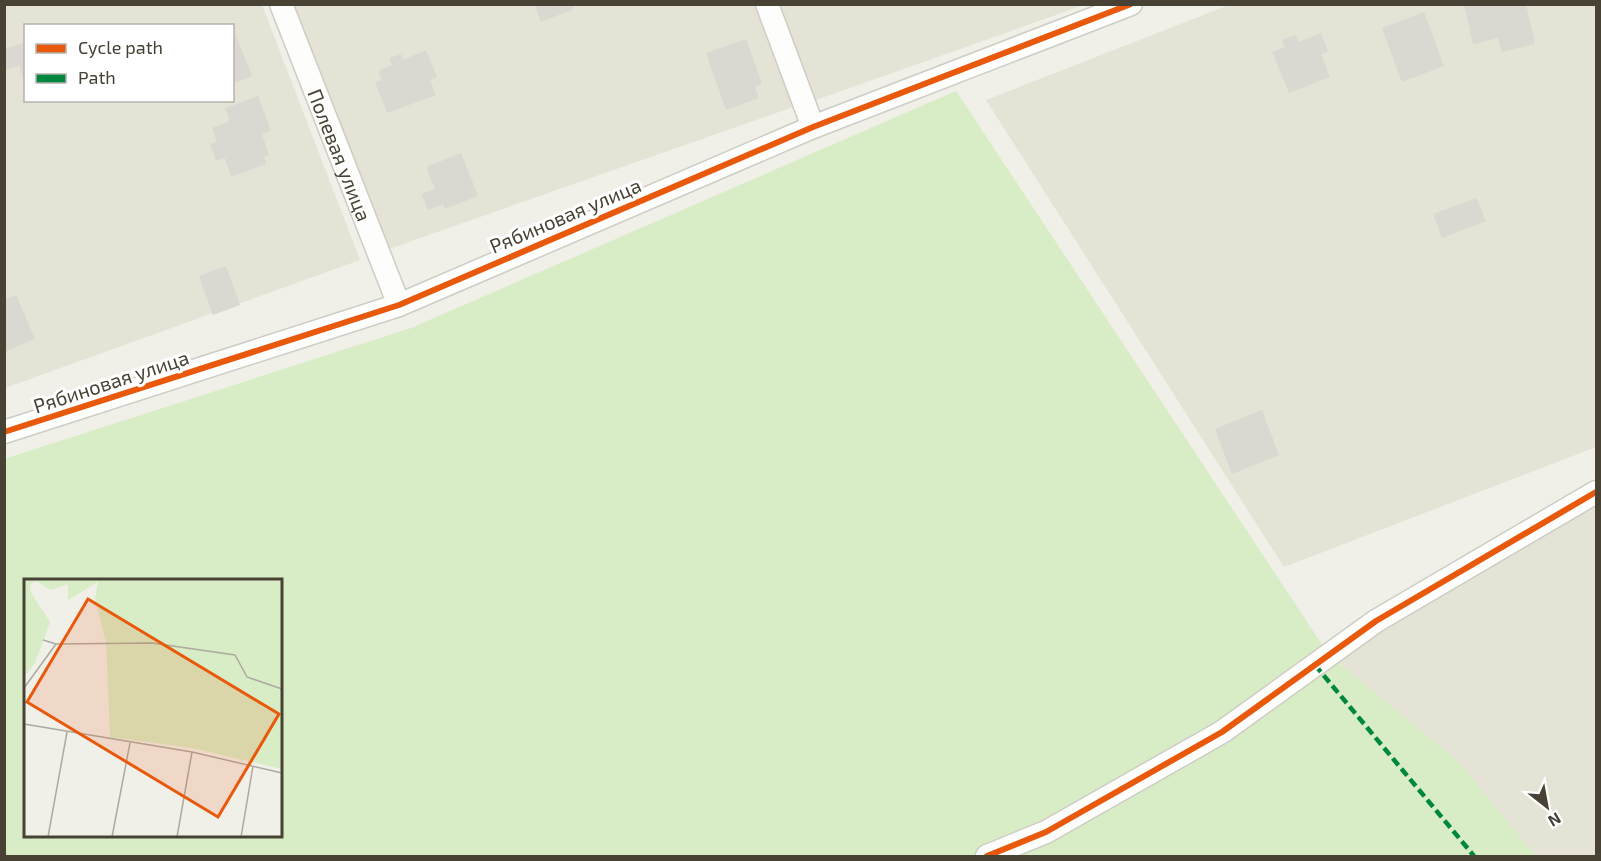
<svg xmlns="http://www.w3.org/2000/svg" width="1601" height="861" font-family="'Exo 2',sans-serif">
	<style>
		.residential { fill: #e5e3d5; fill-rule: evenodd }
		.green { fill: #d8edc5; fill-rule: evenodd }
		.building { fill: #dad8d1 }
		.lines { fill: none; stroke-linecap: round; stroke-linejoin: round }
		.minor-casing { stroke: #cecdc5; stroke-width: 25 }
		.minor { stroke: #fdfdfc; stroke-width: 22 }
		.quiet { stroke: #00873e; stroke-width: 4.5; stroke-dasharray: 9 4.5; stroke-linecap: butt }
		.cycleway-casing { stroke: #fff; stroke-width: 10 }
		.cycleway { stroke: #e8590c; stroke-width: 6 }
		.labels { text-anchor: middle; dominant-baseline: central; stroke-width: 6; stroke-linejoin: round; paint-order: stroke }
		.street-label { font-size: 20px; fill: #474234; stroke: #fff }
		.inset-road { fill: none; stroke: #acaaa0; stroke-width: 1.5 }
		.view { fill: #e8590c; fill-opacity: 0.15; stroke: #e8590c; stroke-width: 3 }
		.inset-edge { fill: none; stroke: #474234; stroke-width: 3 }
	</style>
	<rect width="100%" height="100%" fill="#f0efe8"/>
	<g class="residential">
		<path d="M5 5H262L360 260 5 388ZM26 26H232V100H26Z"/>
		<path d="M289 5H754L793 107 383 251Z"/>
		<path d="M780 5V4L1084 5 816 100Z"/>
		<path d="M1229 5H1596V447L1284 567 986 100Z"/>
		<path d="M1596 492V856H1536L1457 760 1329 655Z"/>
	</g>
	<path class="green" d="M956 91 1329 655 1457 760 1536 856H5L4 459 411 328ZM26 580H280V836H26Z"/>
	<g class="building">
		<path d="M534 4H572L574 9 541 22Z"/>
		<path d="M1464 4H1526L1535 44 1502 52 1498 38 1473 44Z"/>
		<path d="M1424 12 1444 66 1402 82 1382 28Z"/>
		<path d="M1321 33 1328 52 1321 54 1330 77 1289 93 1272 52 1285 47 1282 40 1296 35 1299 42Z"/>
		<path d="M236 35 252 76 232 84V36Z"/>
		<path d="M746 39 762 84 755 87 759 98 726 110 706 53Z"/>
		<path d="M26 42V84H25L19 65 4 71V49Z"/>
		<path d="M426 50 437 77 430 80 436 95 387 113 375 82 382 80 378 71 392 65 390 58 401 54 403 60Z"/>
		<path d="M258 96 271 131 262 134 269 155 264 157 266 164 231 177 225 158 216 161 210 144 217 142 212 128 230 121 225 108Z"/>
		<path d="M461 153 478 196 445 209 443 204 428 210 422 194 435 189 426 167Z"/>
		<path d="M1476 198 1486 221 1442 238 1433 214Z"/>
		<path d="M226 266 240 305 213 315 199 276Z"/>
		<path d="M16 295 35 339 4 352V300Z"/>
		<path d="M1262 410 1279 455 1232 474 1215 429Z"/>
	</g>
	<g class="lines">
		<g class="minor-casing">
			<g id="minor">
				<path id="s1" d="M281 4 399 305"/>
				<path d="M767 4 813 127"/>
				<path d="M4 432 399 305 813 127 1131 4"/>
				<path d="M987 856 1046 832 1222 732 1376 621 1596 492"/>
			</g>
		</g>
		<use href="#minor" class="minor"/>
		<path class="quiet" d="M1315 665 1474 856"/>
		<g class="cycleway-casing">
			<g id="cycleway">
				<path d="M4 432 399 305 813 127 1131 4"/>
				<path d="M987 856 1046 832 1222 732 1376 621 1596 492"/>
			</g>
		</g>
		<use href="#cycleway" class="cycleway"/>
	</g>
	<g class="labels">
		<g class="street-label">
			<text stroke="none"><textPath href="#s1" startOffset="162">Полевая улица</textPath></text>
			<text transform="translate(565 215) rotate(-23)">Рябиновая улица</text>
			<text transform="translate(111 381) rotate(-18)">Рябиновая улица</text>
		</g>
	</g>
	<g transform="translate(24 579)">
		<rect width="258" height="258" fill="#f0efe8"/>
		<path d="M0 0H258V190L168 169 86 158 82 64 71 20 74 3 44 21V5L27 11 12 2 7 5 6 12 26 43 11 84 0 98Z" fill="#d8edc5"/>
		<path class="inset-road" d="M19 61 32 65 128 64 211 76 223 98 258 110M0 109 32 65M0 145 168 173 258 194M24 258 43 153M88 258 106 164M153 258 168 173M217 258 229 187"/>
		<path class="view" d="M64 20 255 135 194 238 3 123Z"/>
		<rect width="258" height="258" class="inset-edge"/>
	</g>
	<rect width="1601" height="861" fill="none" stroke="#474234" stroke-width="12"/>
	<rect x="24" y="24" width="210" height="78" fill="#ffffff" stroke="#b5b3ae" stroke-width="1.5"/>
	<rect x="36" y="44" width="30" height="9" fill="#e8590c" stroke="#b5b3ae" stroke-width="1.5"/>
	<text x="78" y="54" font-size="18" fill="#474234">Cycle path</text>
	<rect x="36" y="74" width="30" height="9" fill="#00873e" stroke="#b5b3ae" stroke-width="1.5"/>
	<text x="78" y="84" font-size="18" fill="#474234">Path</text>
	<g transform="translate(1547 807) rotate(149)" stroke="#ffffff" stroke-width="4.5" paint-order="stroke">
	<path d="M0-4.5L10 22L0 15L-10 22Z" fill="#474234"/>
	<text y="-9" font-size="16" font-weight="bold" text-anchor="middle" fill="#474234">N</text>
	</g>
</svg>
